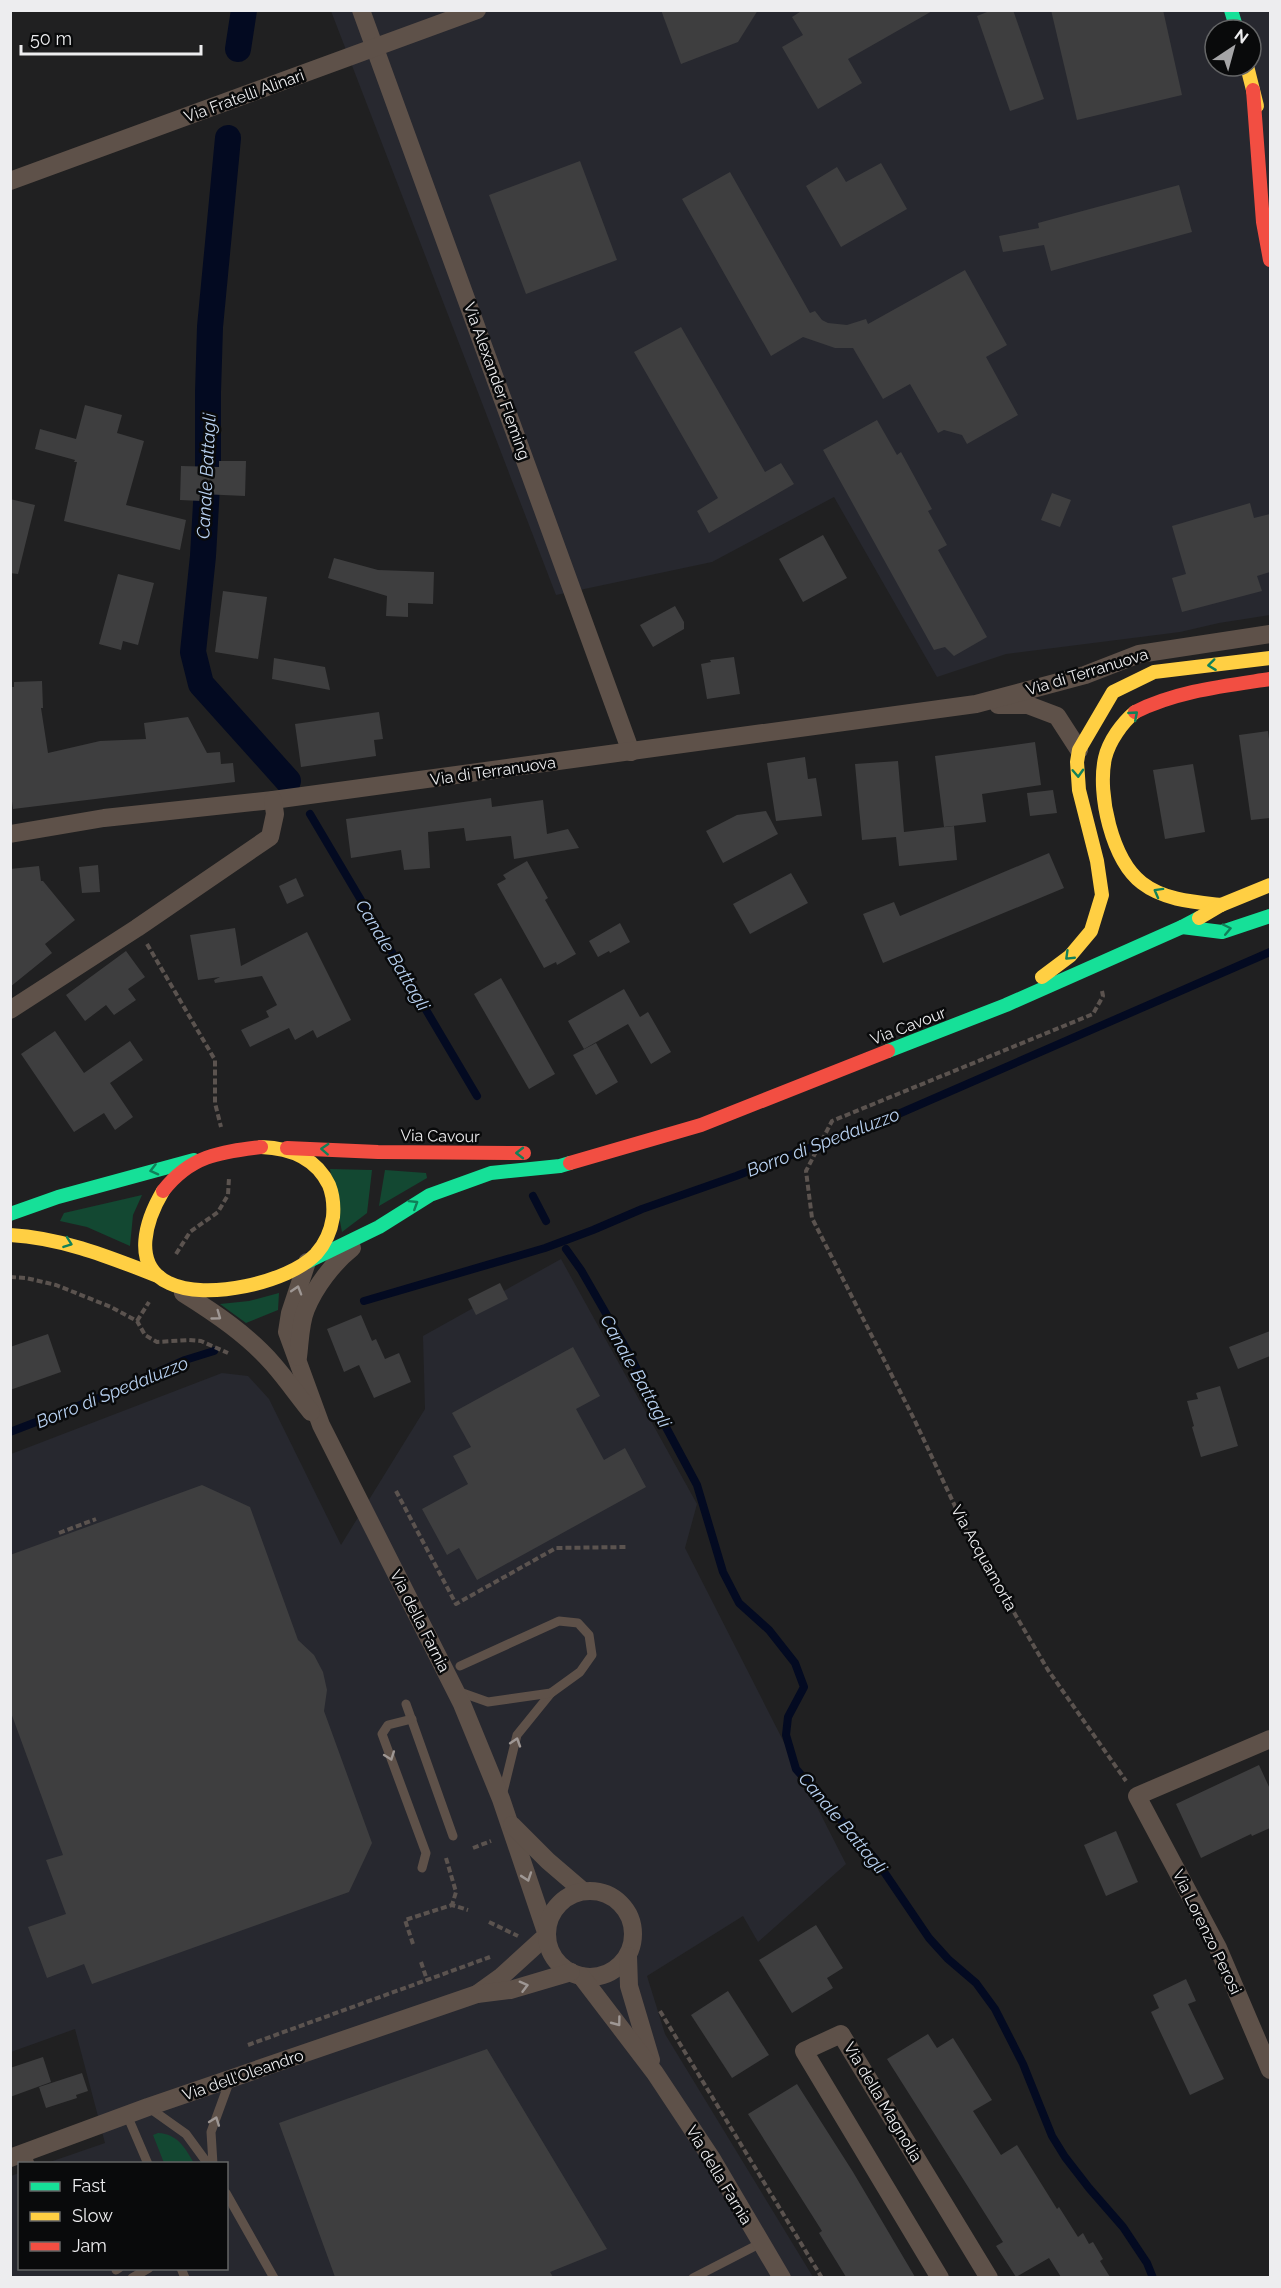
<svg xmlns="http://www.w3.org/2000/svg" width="1281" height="2288" font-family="Raleway,sans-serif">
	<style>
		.built { fill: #27282f; fill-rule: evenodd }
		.green { fill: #134832 }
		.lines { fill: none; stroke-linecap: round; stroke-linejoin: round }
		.stream { stroke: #030a21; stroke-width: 8 }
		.canal { stroke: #030a21; stroke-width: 26 }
		.building { fill: #3e3e3f }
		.path { stroke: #5b534f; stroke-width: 4; stroke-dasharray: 6 3; stroke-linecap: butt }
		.lane { stroke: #5e5149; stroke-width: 9 }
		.street { stroke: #5e5149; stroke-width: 18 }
		.fast { stroke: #16e098; stroke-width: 14 }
		.slow { stroke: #ffcf43; stroke-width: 14 }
		.jam { stroke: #f24e42; stroke-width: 14 }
		.oneway { stroke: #108059 }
		.oneway2 { stroke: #9e9794 }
		.labels { text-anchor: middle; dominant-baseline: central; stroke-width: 5; stroke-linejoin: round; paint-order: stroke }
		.street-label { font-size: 16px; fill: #ededef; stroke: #090a0b }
		.water-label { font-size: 18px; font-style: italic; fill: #b8d1f1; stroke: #090a0b }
	</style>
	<rect width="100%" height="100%" fill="#202021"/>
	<g class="built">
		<path d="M331 11H1270V615L1219 623 1180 632 1006 654 937 677 834 497 712 562 556 595ZM1215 30H1251V66H1215Z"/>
		<path d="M561 1259 697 1504 685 1548 846 1864 758 1942 743 1916 647 1976 665 2034 813 2277H11V2176L19 2173 20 2268H226V2164L47 2163 105 2143 75 2029 11 2052V1454L222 1373 248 1376 269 1399 341 1545 425 1409 423 1336Z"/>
	</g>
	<g class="green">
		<path d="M330 1169 372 1170 367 1213 342 1232Z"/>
		<path d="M385 1170 426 1173 427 1178 379 1206Z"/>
		<path d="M142 1195 133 1215 130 1246 87 1227 60 1221 64 1213Z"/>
		<path d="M279 1293 278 1310 246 1323 220 1304 249 1301Z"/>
		<path d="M158 2133C178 2134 185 2148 194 2163H164L153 2135Z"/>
	</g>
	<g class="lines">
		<g class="stream">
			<path d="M310 814 477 1096"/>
			<path d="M533 1196 546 1221"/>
			<path d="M566 1249 581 1270 631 1357 653 1403 697 1485 723 1572 739 1603 769 1630 795 1663 804 1687 788 1717 786 1735 796 1769 876 1860 929 1938 948 1959 976 1983 995 2009 1023 2064 1052 2136 1065 2157 1089 2188 1123 2227 1147 2263 1153 2278"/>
			<path d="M364 1301 545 1248 593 1230 642 1209 736 1176 896 1115 1270 952"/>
			<path d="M10 1432 109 1394 185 1360 214 1351"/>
		</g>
		<g class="canal">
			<path d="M238 49 244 10"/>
			<path d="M228 138 210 327 208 392V469L203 556 193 652 201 684 288 781"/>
		</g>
	</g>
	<g class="building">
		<path d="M661 10H758L738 42 681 64Z"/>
		<path d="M803 10H934L848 59 862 83 818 109 782 47 803 35 792 17Z"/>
		<path d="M992 10H1013L1044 99 1010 111 977 16Z"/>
		<path d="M1051 10H1163L1182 95 1077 120Z"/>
		<path d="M580 161 617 260 526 294 489 195Z"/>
		<path d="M881 163 907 209 841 247 806 186 837 167 846 182Z"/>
		<path d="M730 172 810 313 815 311 822 320 828 323 847 325 866 319 868 324 965 270 1007 345 986 357 1018 415 967 444 962 435 944 430 938 433 910 384 883 399 853 348H835L803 337 771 356 682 199Z"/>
		<path d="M1179 185 1192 232 1051 271 1044 245 1003 252 999 236 1039 228 1038 223Z"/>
		<path d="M681 327 765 472 781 463 794 484 709 533 697 511 718 498 634 352Z"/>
		<path d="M85 405 122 415 117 433 144 441 126 505 186 520 180 550 64 521 77 462H74L75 460 35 449 40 429 76 439Z"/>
		<path d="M877 420 897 455 901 452 932 509 928 511 947 545 938 550 987 637 954 656 945 647 934 650 823 450Z"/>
		<path d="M219 461H246L245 496 201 494V501L180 500 181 466 219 467Z"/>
		<path d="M1052 493 1071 500 1060 527 1041 520Z"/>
		<path d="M10 499 35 505 18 574 10 573Z"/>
		<path d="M1250 503 1254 518 1270 514V572L1257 576 1262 591 1182 612 1172 578 1186 574 1172 526Z"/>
		<path d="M823 535 847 578 803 602 779 559Z"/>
		<path d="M334 558 378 570 434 572 433 604 408 603V617L386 616 387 596 328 578Z"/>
		<path d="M118 574 154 583 138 645 123 641 121 650 99 644Z"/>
		<path d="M223 591 267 597 258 659 215 652Z"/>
		<path d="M675 606 684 622V629L653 647 640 625Z"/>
		<path d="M734 657 740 694 707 699 701 664 711 662 710 660Z"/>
		<path d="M274 658 325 667 330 690 272 679Z"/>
		<path d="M42 681 43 708H41L48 753 100 741 146 739 144 723 188 717 207 753 220 752 221 764 233 763 235 782 13 809 10 787V687H14V682Z"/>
		<path d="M379 712 383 739 374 740 376 756 301 767 295 724Z"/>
		<path d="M1268 731 1270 748V818L1251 820 1239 735Z"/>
		<path d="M1035 742 1041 785 982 794 986 822 944 827 935 756Z"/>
		<path d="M805 757 808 779 816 778 822 816 776 821 767 763Z"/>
		<path d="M898 761 904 832 954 826 957 860 899 866 896 837 862 840 855 764Z"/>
		<path d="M1193 764 1205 832 1165 839 1153 770Z"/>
		<path d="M1053 790 1057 813 1030 816 1027 793Z"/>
		<path d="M491 798 492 807 543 800 547 834 568 829 579 848 514 859 511 836 466 841 464 828 428 832 430 868 404 870 401 850 351 858 346 819Z"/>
		<path d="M766 811 778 834 723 863 706 831 737 815Z"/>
		<path d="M1049 853 1064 888 883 963 863 914 894 902 900 916Z"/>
		<path d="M527 861 548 898 545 900 576 954 557 965 556 962 544 968 497 884 506 879 503 875Z"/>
		<path d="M98 865 100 892 82 893 79 867Z"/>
		<path d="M39 866 41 881H43L75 920 45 944 52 953 10 987V869Z"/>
		<path d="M791 873 808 903 750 934 733 904Z"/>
		<path d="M296 878 304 896 287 904 279 886Z"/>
		<path d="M620 923 630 942 610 953 609 951 598 957 589 941Z"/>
		<path d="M235 928 241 966 307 932 351 1020 317 1038 313 1030 295 1040 289 1028 250 1047 241 1030 269 1017 266 1011 277 1005 262 976 215 983 214 980 220 977 198 980 190 935Z"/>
		<path d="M126 951 145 977 128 989 136 1000 114 1015 106 1005 85 1021 66 995Z"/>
		<path d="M501 978 555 1074 529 1089 474 994Z"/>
		<path d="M624 989 640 1017 648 1012 671 1052 651 1064 628 1024 584 1049 568 1021Z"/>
		<path d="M55 1031 84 1073 130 1041 143 1060 110 1083 133 1117 115 1130 104 1113 74 1132 21 1054Z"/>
		<path d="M596 1043 618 1082 596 1095 573 1055Z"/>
		<path d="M500 1283 508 1299 476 1315 468 1299Z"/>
		<path d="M361 1315 372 1341 376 1339 385 1359 399 1353 411 1382 374 1398 359 1365 344 1372 327 1329Z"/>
		<path d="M1270 1331V1356L1238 1369 1229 1347Z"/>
		<path d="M48 1334 61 1372 10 1390V1347Z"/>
		<path d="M573 1347 600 1396 576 1409 604 1460 625 1448 646 1487 477 1580 459 1548 447 1555 422 1509 468 1484 453 1456 471 1447 452 1413Z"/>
		<path d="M1220 1386 1238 1446 1201 1457 1192 1427 1194 1426 1187 1401 1198 1399 1196 1393Z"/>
		<path d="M202 1485 250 1507 298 1640 314 1655 323 1672 327 1690 324 1711 372 1843 349 1892 92 1984 84 1964 47 1978 28 1927 66 1914 46 1860 63 1855 10 1710V1555Z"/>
		<path d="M1259 1765 1270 1789V1828L1252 1836 1251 1834 1201 1858 1176 1804Z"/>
		<path d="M1116 1831 1138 1882 1106 1896 1084 1845Z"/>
		<path d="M816 1925 843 1968 827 1978 833 1988 792 2013 759 1960Z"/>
		<path d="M1186 1979 1196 2001 1188 2004 1224 2079 1190 2095 1151 2012 1159 2008 1153 1995Z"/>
		<path d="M728 1991 769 2055 732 2078 691 2015Z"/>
		<path d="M928 2034 937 2048 953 2038 992 2100 973 2111 1001 2155 1017 2145 1057 2209 1059 2207 1078 2237 1083 2233 1089 2244 1093 2242 1103 2259 1100 2261 1110 2277H1061L1049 2258 1016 2277 996 2246 1003 2242 887 2059Z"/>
		<path d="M487 2049 607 2249 550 2272 553 2277H335L279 2123Z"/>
		<path d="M43 2057 51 2082 10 2097V2068Z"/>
		<path d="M82 2073 88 2091 76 2095 77 2098 46 2108 39 2087Z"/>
		<path d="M797 2084 853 2172 915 2277H846L819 2233 822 2231 748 2114Z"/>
	</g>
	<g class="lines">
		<g class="path">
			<path d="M147 944 215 1060V1103L221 1127"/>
			<path d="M1102 991 1103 996 1093 1014 832 1121 806 1171 812 1218 914 1419 970 1538 1048 1670 1126 1781"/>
			<path d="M176 1254 190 1232 218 1212 228 1195 229 1178"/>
			<path d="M10 1277 26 1278 56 1285 111 1307 137 1321 145 1335 157 1342 189 1340 201 1341 228 1353"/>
			<path d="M137 1321 149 1302"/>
			<path d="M396 1491 456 1604 556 1548 628 1547"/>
			<path d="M59 1533 96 1519"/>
			<path d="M473 1848 491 1841"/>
			<path d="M446 1858 456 1892 452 1905"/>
			<path d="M489 1922 518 1936"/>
			<path d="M413 1944 405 1920 452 1905 468 1910"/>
			<path d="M421 1962 427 1980"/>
			<path d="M660 2011 822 2278"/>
			<path d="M248 2045 490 1957"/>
		</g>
		<g class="lane">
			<path d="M460 1666 559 1621 578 1623 589 1635 592 1655 580 1672 551 1693 517 1735 502 1796"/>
			<path d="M457 1691 488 1702 551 1693"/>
			<path d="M406 1704 453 1836"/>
			<path d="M412 1719 388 1725 382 1734 426 1853 422 1868"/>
			<path d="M148 2107 186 2134 208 2164"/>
			<path d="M127 2115 148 2164"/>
			<path d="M26 2152 30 2164"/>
			<path d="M213 2164 211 2132 230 2080"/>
			<path d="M226 2193 274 2278"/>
			<path d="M181 2268 185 2278"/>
			<path d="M116 2270 119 2268"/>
			<path d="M132 2278 149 2268"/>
			<path d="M693 2278 761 2243"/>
		</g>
		<g class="street">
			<path d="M361 10 631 752"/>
			<path d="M10 181 477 10"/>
			<path d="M998 705H1028L1057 716 1079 750"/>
			<path d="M10 834 104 818 273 800 976 704 1085 675 1139 654 1270 634"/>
			<path d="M10 1010 137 928 270 837 275 814 273 800"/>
			<path d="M307 1262 290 1313 287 1332 321 1425 462 1704 501 1799 547 1935 502 1976 477 1994"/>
			<path d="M183 1293C215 1313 249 1336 273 1364 287 1380 298 1396 311 1412"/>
			<path d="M298 1357C300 1342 300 1323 306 1309 315 1287 333 1263 352 1248"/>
			<path d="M1270 1739 1137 1796 1218 1948 1270 2070"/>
			<path d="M512 1825 548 1861 583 1891"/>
			<circle cx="590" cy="1934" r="43"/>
			<path d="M628 1956 629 1986 651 2060"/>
			<path d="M581 1976 655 2073 712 2159 782 2278"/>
			<path d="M10 2158 148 2107 477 1994 510 1990 571 1972"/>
			<path d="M940 2278 804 2051 841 2034 989 2278"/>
		</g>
		<g class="fast">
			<path d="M1231 10 1237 30"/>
			<path d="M1182 927 1222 932 1270 916"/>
			<path d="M888 1051 1006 1005 1182 927 1199 918"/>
			<path d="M10 1214 58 1197 194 1160"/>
			<path d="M307 1262 379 1227 430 1195 491 1173 560 1166 570 1163"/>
		</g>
		<g class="slow">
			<path d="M1247 66 1257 106"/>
			<path d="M1135 712C1122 723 1109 741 1105 758 1097 794 1112 860 1142 883 1164 900 1193 902 1221 905"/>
			<path d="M1199 918 1221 905 1270 885"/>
			<path d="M1042 977 1070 956 1091 931 1102 895 1097 861 1079 790 1077 762 1079 750 1113 692 1154 672 1270 658"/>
			<path d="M163 1191C147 1218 130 1265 169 1283 205 1301 288 1283 316 1254 325 1244 331 1230 333 1217 334 1206 333 1195 329 1185 316 1158 290 1148 261 1147"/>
			<path d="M10 1235C63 1238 109 1257 158 1276"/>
		</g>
		<g class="jam">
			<path d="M1253 90 1263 222 1270 260"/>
			<path d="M1135 712C1177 691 1224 686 1270 679"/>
			<path d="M287 1148 378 1152 524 1153"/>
			<path d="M570 1163 701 1125 888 1051"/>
			<path d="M163 1191C190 1156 219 1152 261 1147"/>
		</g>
	</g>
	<defs><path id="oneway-chevron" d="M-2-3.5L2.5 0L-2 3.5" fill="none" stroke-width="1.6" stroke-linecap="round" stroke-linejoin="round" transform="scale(1.5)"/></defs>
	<g class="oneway">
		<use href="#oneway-chevron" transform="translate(1212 665) rotate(173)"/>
		<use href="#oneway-chevron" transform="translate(1134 715) rotate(-41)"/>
		<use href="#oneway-chevron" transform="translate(1078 773) rotate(87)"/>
		<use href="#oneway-chevron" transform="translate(1158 892) rotate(-151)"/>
		<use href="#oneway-chevron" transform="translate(1227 929) rotate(-12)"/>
		<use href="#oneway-chevron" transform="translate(1069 956) rotate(136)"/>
		<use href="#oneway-chevron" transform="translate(325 1149) rotate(-177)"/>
		<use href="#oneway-chevron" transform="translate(520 1153) rotate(180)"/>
		<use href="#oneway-chevron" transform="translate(154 1170) rotate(166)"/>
		<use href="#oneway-chevron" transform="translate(414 1204) rotate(-32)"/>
		<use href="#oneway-chevron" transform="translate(68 1243) rotate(20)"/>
	</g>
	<g class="oneway2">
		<use href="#oneway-chevron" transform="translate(297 1290) rotate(-73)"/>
		<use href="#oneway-chevron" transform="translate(217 1316) rotate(36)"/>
		<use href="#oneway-chevron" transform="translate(516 1742) rotate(-72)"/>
		<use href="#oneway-chevron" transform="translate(390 1756) rotate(70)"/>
		<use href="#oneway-chevron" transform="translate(527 1877) rotate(71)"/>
		<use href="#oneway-chevron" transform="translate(524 1986) rotate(-15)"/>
		<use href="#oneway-chevron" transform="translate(617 2022) rotate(53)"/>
		<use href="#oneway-chevron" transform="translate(215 2121) rotate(-70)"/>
	</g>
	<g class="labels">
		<g class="street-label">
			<text transform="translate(244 96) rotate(-20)">Via Fratelli Alinari</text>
			<text transform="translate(497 381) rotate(70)">Via Alexander Fleming</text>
			<text transform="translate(1087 672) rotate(-17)">Via di Terranuova</text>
			<text transform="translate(493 771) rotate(-8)">Via di Terranuova</text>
			<text transform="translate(908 1026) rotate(-21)">Via Cavour</text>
			<text transform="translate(440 1136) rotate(1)">Via Cavour</text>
			<text transform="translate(984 1558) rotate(61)">Via Acquamorta</text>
			<text transform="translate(420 1621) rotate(63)">Via della Farnia</text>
			<text transform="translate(1207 1932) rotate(64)">Via Lorenzo Perosi</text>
			<text transform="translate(243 2075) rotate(-19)">Via dell'Oleandro</text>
			<text transform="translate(883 2102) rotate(59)">Via della Magnolia</text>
			<text transform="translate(719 2175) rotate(59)">Via della Farnia</text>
		</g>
		<g class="water-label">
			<text transform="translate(206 476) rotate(-87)">Canale Battagli</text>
			<text transform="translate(393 955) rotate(59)">Canale Battagli</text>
			<text transform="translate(823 1142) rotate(-21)">Borro di Spedaluzzo</text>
			<text transform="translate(636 1371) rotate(61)">Canale Battagli</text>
			<text transform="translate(112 1392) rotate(-22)">Borro di Spedaluzzo</text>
			<text transform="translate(843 1823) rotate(50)">Canale Battagli</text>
		</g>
	</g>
	<rect width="1281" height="2288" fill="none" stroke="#ededef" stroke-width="24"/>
	<rect x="18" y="2162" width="210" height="108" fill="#090a0b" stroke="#646566" stroke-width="1.5"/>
	<rect x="30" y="2182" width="30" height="9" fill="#16e098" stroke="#646566" stroke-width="1.5"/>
	<text x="72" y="2192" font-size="18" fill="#ededef">Fast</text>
	<rect x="30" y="2212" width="30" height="9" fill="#ffcf43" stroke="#646566" stroke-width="1.5"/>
	<text x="72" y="2222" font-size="18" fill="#ededef">Slow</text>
	<rect x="30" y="2242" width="30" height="9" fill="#f24e42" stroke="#646566" stroke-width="1.5"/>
	<text x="72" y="2252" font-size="18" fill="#ededef">Jam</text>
	<g transform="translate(1233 48) rotate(36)"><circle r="28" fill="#090a0b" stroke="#646566" stroke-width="1.5"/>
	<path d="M0-4.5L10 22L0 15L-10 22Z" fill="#a5a5a7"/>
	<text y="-9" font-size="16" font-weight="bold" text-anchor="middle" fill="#ededef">N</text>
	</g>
	<path d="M21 45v9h180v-9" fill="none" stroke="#ededef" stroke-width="3"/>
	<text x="30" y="45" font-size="18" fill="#ededef" stroke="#090a0b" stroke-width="4.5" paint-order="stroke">50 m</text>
</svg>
